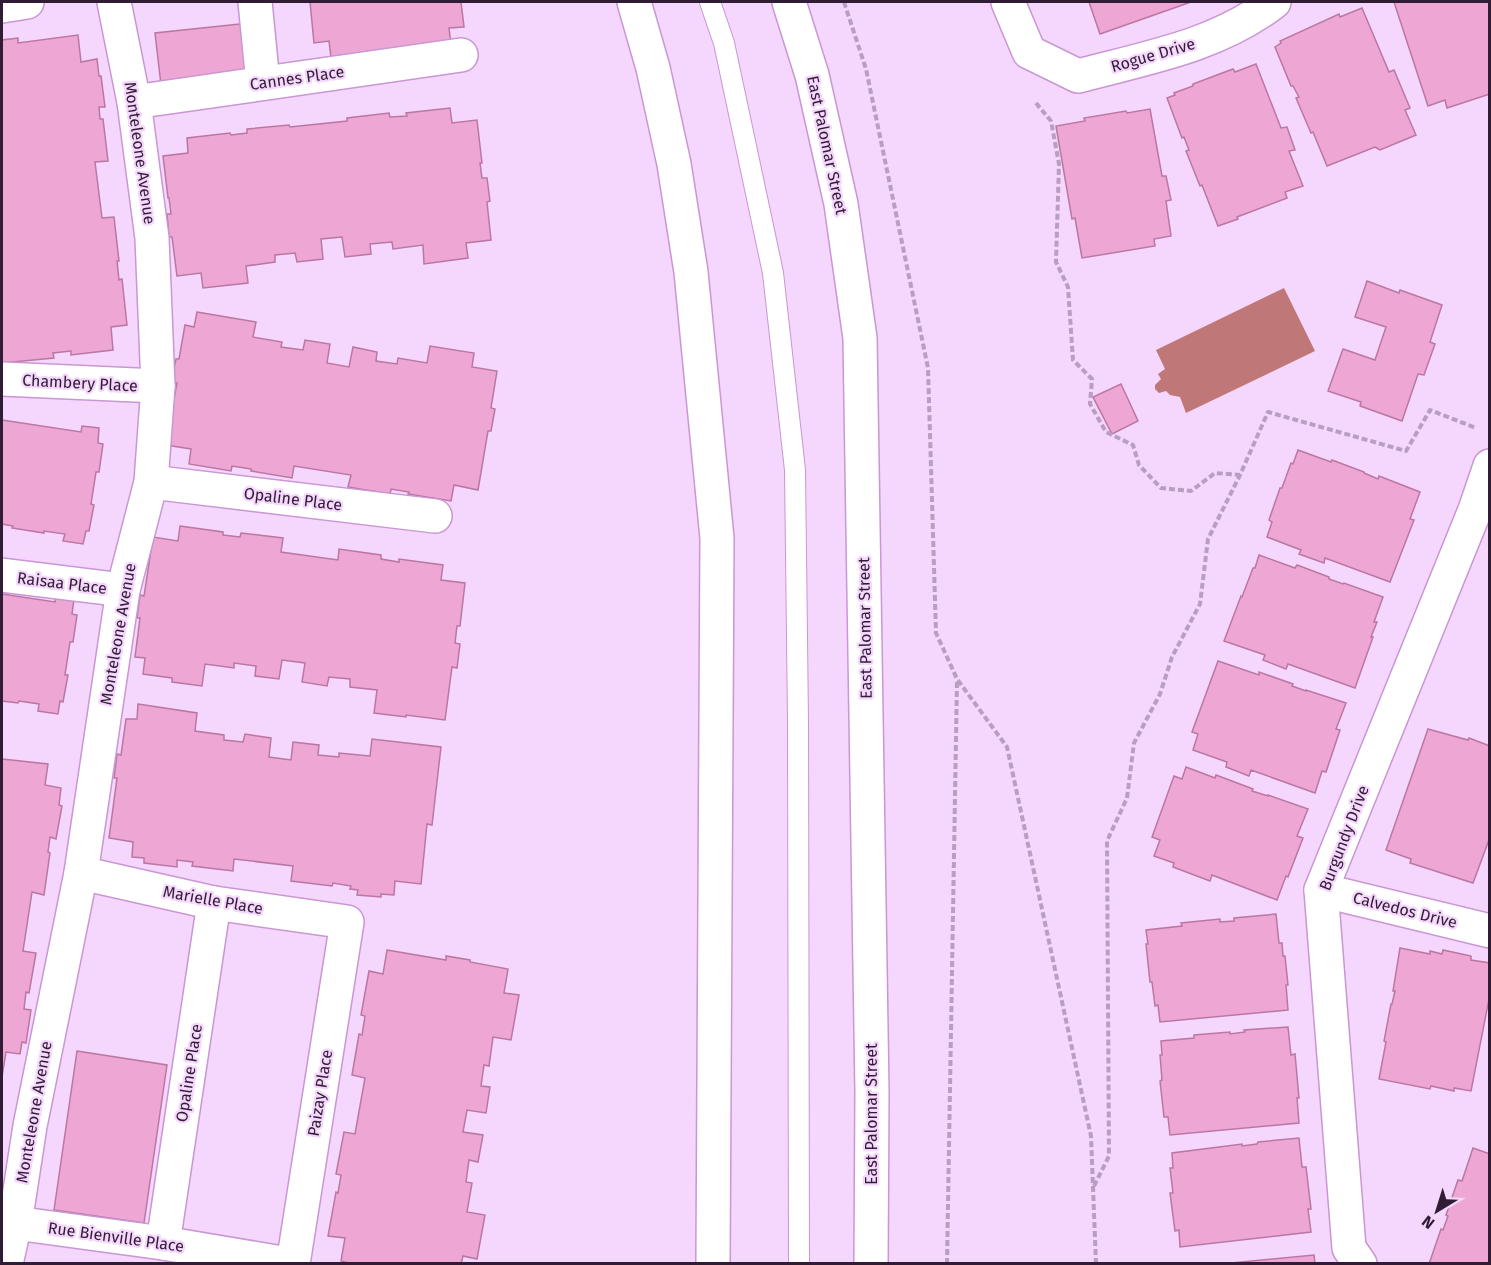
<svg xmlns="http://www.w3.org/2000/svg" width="1491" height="1265" font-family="'Fira Sans',sans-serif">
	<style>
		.water { fill: #bf7877 }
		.building { fill: #eea7d5; stroke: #ba77a3; stroke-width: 1.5 }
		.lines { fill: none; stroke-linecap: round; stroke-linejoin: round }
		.service-casing { stroke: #c997d4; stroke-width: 22 }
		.minor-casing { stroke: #c997d4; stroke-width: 36 }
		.tertiary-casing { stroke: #c997d4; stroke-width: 36 }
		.path { stroke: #b99ebf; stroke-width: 4; stroke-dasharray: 6 3; stroke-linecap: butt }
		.service { stroke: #fff; stroke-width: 20 }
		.minor { stroke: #fff; stroke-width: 33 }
		.tertiary { stroke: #fff; stroke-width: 33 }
		.labels { text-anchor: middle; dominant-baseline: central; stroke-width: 4.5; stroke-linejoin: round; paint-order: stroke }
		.street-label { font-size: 16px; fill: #301c34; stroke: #f5d6fc }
	</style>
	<rect width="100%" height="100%" fill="#f5d6fc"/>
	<path class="water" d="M1284 288 1315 351 1186 413 1180 397 1170 395 1166 391 1159 393 1155 389V385L1161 379 1158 374 1165 369 1156 350Z"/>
	<g class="building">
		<path d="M310 2H461L464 27 449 28 452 53 332 66 329 41 314 43Z"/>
		<path d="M1089 2H1191L1100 34Z"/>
		<path d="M1394 2H1490V94L1447 108 1445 100 1428 106Z"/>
		<path d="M1362 8 1389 72 1394 70 1410 108 1405 110 1416 135 1380 150 1375 147 1327 166 1313 132 1311 133 1296 98 1299 97 1293 86H1291L1275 47 1281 43 1280 41 1339 14 1340 17Z"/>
		<path d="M249 23 256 74 161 85 155 33Z"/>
		<path d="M78 35 81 62 97 59 99 76H101L105 107H99L100 119H103L108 161 95 162 102 218 114 217 119 261H117L119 280 122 279 127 325 111 327 113 350 71 355V351L53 353 54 358 2 363V40L18 38V43Z"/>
		<path d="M1256 64 1281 128 1287 127 1295 150 1289 151 1303 186 1285 192 1287 198 1237 217 1238 219 1218 226 1202 185 1200 186 1186 151 1189 150 1184 137 1182 138 1167 98 1175 95 1174 93 1193 86V84L1233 69 1235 72Z"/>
		<path d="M450 108 452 123 477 120 482 163H480L482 178H487L490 201 487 202 491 240 466 243 468 258 424 264 423 245 393 249 392 242 370 244 371 254 345 257 342 237 321 239 323 259 297 262 295 253 275 255V262L246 266 248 283 203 288 201 273 177 276 172 237H169L167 214H171L169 198H168L163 156 188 153 187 138 230 133 231 135 247 133V129L289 125 290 127 347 121V118L389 113 390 117 407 116 406 113Z"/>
		<path d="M1150 109 1162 176H1166L1171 200 1166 201 1171 236 1154 239 1155 246 1082 258 1075 218 1072 219 1056 126 1085 121 1084 118 1126 111 1127 113Z"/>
		<path d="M1367 281 1399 293 1400 290 1442 305 1430 342 1435 344 1424 375 1418 374 1402 421 1360 406 1361 402 1328 391 1343 349 1375 360 1386 327 1355 317Z"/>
		<path d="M197 312 256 322 253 337 282 342 281 347 303 350 305 340 330 344 327 363 349 367 353 347 377 352 376 361 397 364 398 358 427 363 430 346 474 353 472 367 497 371 491 408 495 409 491 431H488L478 490 454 485 451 501 408 494 409 492 391 489 390 494 348 487 351 475 294 466 292 478 251 471V469L232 466 231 471 189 464 191 449 165 445 177 383H171L176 359H179L185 325 194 327Z"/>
		<path d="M1121 384 1138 421 1112 434 1093 397Z"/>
		<path d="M2 420 81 432 82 426 99 428 98 443 103 444 99 472H96L91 504 94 505 89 531H86L83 544 63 541 65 534 44 531V533L12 528 13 526 2 524Z"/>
		<path d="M1298 450 1331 462 1332 460 1364 472V473L1378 479 1379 476 1420 492 1410 519 1414 520 1390 582 1325 558 1324 563 1299 554 1301 550 1267 537 1272 522 1269 520 1280 488H1282L1291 463 1293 464Z"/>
		<path d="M180 526 223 532V535L240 537 241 533 283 538 281 552 338 560 339 549 381 555V559L399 562V559L443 565 441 580 465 583 460 626H457L455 643 460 644 457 668 452 667 445 720 406 715V717L374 713 377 690 350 687V679L329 677 327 686 302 682 305 663 282 660 279 679 255 676 256 666 234 663V668L205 664 202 686 172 682V678L143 674 145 658 135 657 140 618H137L140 595 144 596 153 537 178 541Z"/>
		<path d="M1259 555 1295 568 1297 565 1329 577V579L1343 584 1344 583 1383 597 1374 622H1377L1371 637H1373L1355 688 1288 664 1286 669 1263 660 1265 655 1224 641 1241 596 1242 597 1253 568H1255Z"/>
		<path d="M2 594 55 602 56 596 74 599 72 614 77 615 73 642H70L65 675H68L63 702 60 701 58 714 38 711 39 704 19 701 18 703 2 701Z"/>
		<path d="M1218 661 1259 675V672L1293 684 1292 686 1306 691V690L1346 703 1336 729 1340 730 1326 772 1322 771 1315 793 1251 770 1249 776 1226 767 1227 762 1193 750 1198 734 1192 732Z"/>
		<path d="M138 704 197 713 195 731 224 735V740L243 742 245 734 271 738 269 757 291 760 293 742 319 745 318 755 339 757V753L370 756 372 739 441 747 432 825 427 824 421 884 395 881 394 895 381 894V897L357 895 358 890 350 889 351 886 333 883 332 886 291 881 293 866 234 859 233 871 192 866 193 862 177 860V867L144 863V858L132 857 133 842 109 838 117 778H114L117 754 121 755 126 719H137Z"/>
		<path d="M1428 729 1468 740 1469 738 1490 746V837L1473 883 1410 863 1411 859 1386 850Z"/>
		<path d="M2 759 48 764 45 785 61 788 59 805 62 806 56 839 50 837 48 852 50 853 44 895 32 892 23 951 36 953 29 993 26 992 24 1009 31 1010 26 1043 22 1042 20 1054 6 1052 2 1077Z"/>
		<path d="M1186 767 1215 778 1216 775 1253 789 1252 791 1268 796V795L1308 809 1297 836 1303 838 1288 877 1286 876 1277 900 1212 875 1210 881 1173 867 1174 863 1154 856 1160 840 1152 837 1174 776 1182 779Z"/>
		<path d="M1276 914 1279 943H1282L1283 956H1285L1288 985H1286L1288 1010 1160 1022 1158 1005 1155 1006 1152 982H1150L1146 944H1148L1146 930 1182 926 1181 923 1220 919V922L1234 921V918Z"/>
		<path d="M1400 948 1430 954V951L1442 954 1443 950 1471 956V960L1490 963V994L1471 1091 1454 1088V1091L1431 1086 1430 1089 1379 1079 1386 1042 1384 1041 1391 1004H1392L1395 991H1393Z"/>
		<path d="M387 950 446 960V956L470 960V962L508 969 504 993 519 995 511 1040 493 1037 489 1066 484 1065 481 1086 490 1087 486 1113 467 1110 463 1132 483 1135 478 1162 469 1160 466 1182 472 1183 467 1212 485 1215 477 1259 463 1256 461 1264H353L341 1261 345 1238 328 1236 336 1192 338 1193 341 1175 336 1174 344 1132 355 1134 365 1078 352 1075 359 1034 362 1035 365 1016 361 1015 369 971 383 974Z"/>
		<path d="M1288 1027 1291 1055 1295 1054 1299 1098H1297L1299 1123 1170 1135 1168 1117H1164L1160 1081 1162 1080 1160 1055H1162L1161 1041 1194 1038V1035L1230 1032V1034L1245 1032 1244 1030Z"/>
		<path d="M77 1051 167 1065 144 1223 54 1210Z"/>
		<path d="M1299 1138 1302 1167H1306L1311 1209H1308L1311 1232 1180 1247 1179 1230 1175 1231 1170 1193H1173L1170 1168H1173L1172 1153 1242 1144V1146L1257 1144 1258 1142Z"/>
		<path d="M1473 1148 1490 1154V1264H1429L1441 1229 1443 1230 1448 1216 1446 1215 1458 1180 1462 1181Z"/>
		<path d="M1314 1255 1315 1264H1221Z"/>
	</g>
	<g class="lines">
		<g class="service-casing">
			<path id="service" d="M710 2 724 43 773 273 795 470 798 721 799 1264"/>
		</g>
		<g class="minor-casing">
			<g id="minor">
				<path d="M255 2 263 83"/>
				<path d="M1008 2 1029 52 1078 76C1146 58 1217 46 1274 2"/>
				<path d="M2 6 27 2"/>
				<path d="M134 102 461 55"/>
				<path d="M2 379 158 386"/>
				<path d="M151 482 435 516"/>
				<path d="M2 575 123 590"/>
				<path d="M81 873 214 903 347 922 293 1264"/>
				<path d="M1321 890 1490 931"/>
				<path d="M15 1223 163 1243 288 1264"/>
				<path d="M163 1243 214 903"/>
				<path d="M6 1264 15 1223 30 1126 81 873 123 590 151 482 158 386 152 238 134 102 114 2"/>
				<path d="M1360 1264 1349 1248 1321 890 1475 510 1490 466"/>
			</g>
		</g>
		<g class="tertiary-casing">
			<g id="tertiary">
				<path d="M634 2 653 68 674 164 691 272 717 538 713 1264"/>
				<path d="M789 2 812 75 841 204 860 338 872 1092 871 1264"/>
			</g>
		</g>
		<g class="path">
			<path d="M844 2 866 69 928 368 936 633 957 679 1007 747 1091 1136 1096 1264"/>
			<path d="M1036 103 1051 121 1059 164 1056 262 1068 287 1073 360 1092 379 1090 404 1106 432 1133 445 1139 465 1161 488 1191 491 1215 473 1240 475"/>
			<path d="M1094 1186 1109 1156 1107 841 1127 798 1134 743 1160 694 1172 657 1200 604 1208 539 1240 475 1268 412 1406 451 1430 410 1476 428"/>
			<path d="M947 1264 957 680"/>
		</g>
		<use href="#service" class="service"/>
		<use href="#minor" class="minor"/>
		<use href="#tertiary" class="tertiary"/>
	</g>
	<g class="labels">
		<g class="street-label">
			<text transform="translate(1153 55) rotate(-16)">Rogue Drive</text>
			<text transform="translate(297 78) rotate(-8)">Cannes Place</text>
			<text transform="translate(827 145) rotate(78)">East Palomar Street</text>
			<text transform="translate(140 153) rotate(82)">Monteleone Avenue</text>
			<text transform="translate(80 383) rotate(3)">Chambery Place</text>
			<text transform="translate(293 499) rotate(7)">Opaline Place</text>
			<text transform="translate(62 583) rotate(7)">Raisaa Place</text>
			<text transform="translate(865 628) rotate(-91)">East Palomar Street</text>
			<text transform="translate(118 634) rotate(-80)">Monteleone Avenue</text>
			<text transform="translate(1344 838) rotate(-69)">Burgundy Drive</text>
			<text transform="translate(213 900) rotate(10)">Marielle Place</text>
			<text transform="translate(1405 910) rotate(14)">Calvedos Drive</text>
			<text transform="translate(189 1073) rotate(-81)">Opaline Place</text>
			<text transform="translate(320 1093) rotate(-81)">Paizay Place</text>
			<text transform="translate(34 1112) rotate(-80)">Monteleone Avenue</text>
			<text transform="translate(871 1114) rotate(-90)">East Palomar Street</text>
			<text transform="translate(116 1237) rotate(8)">Rue Bienville Place</text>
		</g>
	</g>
	<rect width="1491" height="1265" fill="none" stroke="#301c34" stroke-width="6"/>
	<g transform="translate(1437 1211) rotate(218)" stroke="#f5d6fc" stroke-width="4.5" paint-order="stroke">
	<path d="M0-4.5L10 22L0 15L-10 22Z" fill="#301c34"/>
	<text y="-9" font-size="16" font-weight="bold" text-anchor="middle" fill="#301c34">N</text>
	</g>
</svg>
